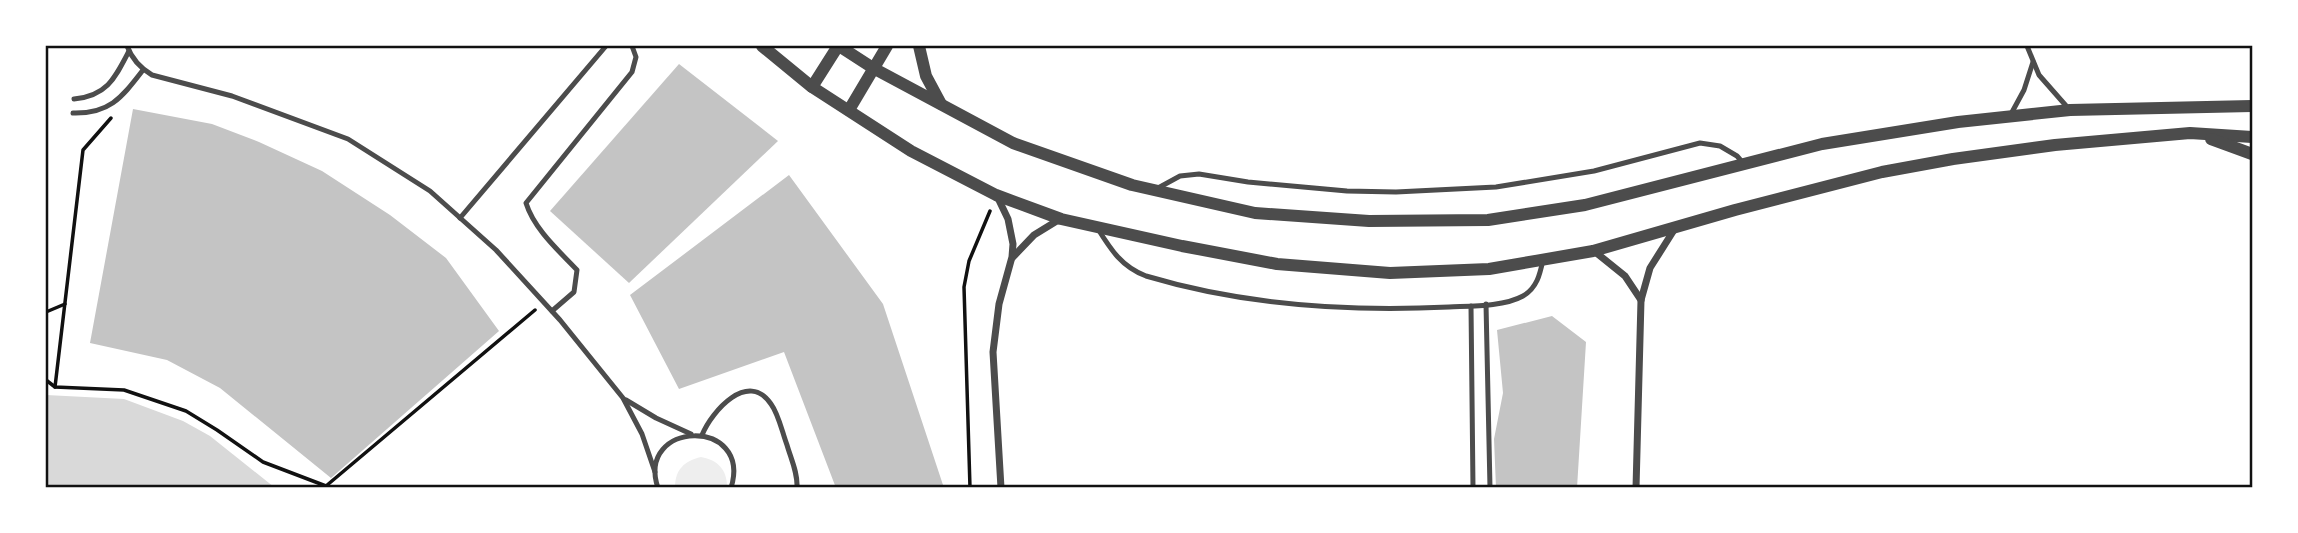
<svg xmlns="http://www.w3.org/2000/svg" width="2298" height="533" font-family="'Roboto Condensed',sans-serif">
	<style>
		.green { fill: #eee }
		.water { fill: #d9d9d9 }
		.building { fill: #c4c4c4 }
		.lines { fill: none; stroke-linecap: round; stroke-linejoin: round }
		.path { stroke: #111; stroke-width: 3.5 }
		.service { stroke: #4c4c4c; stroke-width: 5 }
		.minor { stroke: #4c4c4c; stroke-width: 7 }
		.tertiary { stroke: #4c4c4c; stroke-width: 12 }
		.neatline { fill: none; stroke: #111; stroke-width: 2.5 }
	</style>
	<rect width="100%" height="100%" fill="#fff"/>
	<path class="green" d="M701 457C718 460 727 470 727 487H675C675 470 684 461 701 457Z"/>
	<path class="water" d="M46 395 124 399 183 421 210 436 274 487H46Z"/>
	<g class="building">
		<path d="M679 64 778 141 629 283 550 211Z"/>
		<path d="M133 109 212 124 259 142 322 171 390 215 446 258 499 331 331 478 220 388 167 360 90 343Z"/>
		<path d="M789 175 883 304 944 488H836L784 352 679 389 630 295Z"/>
		<path d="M1552 316 1586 342 1577 488H1496L1494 439 1503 393 1497 330Z"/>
	</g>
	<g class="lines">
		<g class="path">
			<path d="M46 312 65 304"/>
			<path d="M46 380 55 387 124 390 186 411 217 430 263 462 326 486 535 310"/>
			<path d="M55 387 83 150 111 118"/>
			<path d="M970 488 964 287 969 261 990 211"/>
		</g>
		<g class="service">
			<path d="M127 46C132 59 140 68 152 75L232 96 348 139 430 191 496 250 560 320 623 398 642 434 655 472"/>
			<path d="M2027 46 2039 75 2068 108"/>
			<path d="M74 99C107 96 115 78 129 51"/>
			<path d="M73 113C110 114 122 97 143 70"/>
			<path d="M2011 114 2024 90 2033 62"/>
			<path d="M1158 188 1180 176 1199 174 1248 182 1347 191 1396 192 1496 187 1594 171 1700 143 1720 146 1737 156 1744 164"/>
			<path d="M460 218 606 46"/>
			<path d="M1098 229C1111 250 1122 267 1146 276 1243 305 1348 312 1449 307 1471 306 1503 307 1523 296 1537 288 1540 274 1543 260"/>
			<path d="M1486 304 1490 488"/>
			<path d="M1471 306 1473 488"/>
			<path d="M552 311 574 292 577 270C559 251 534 229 526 203L632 72 636 57 632 46"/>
			<path d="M626 400 656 418 691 434"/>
			<path d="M702 435C712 411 748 370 771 404 779 415 782 432 787 445 791 459 798 473 797 488"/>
			<path d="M658 488C635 420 753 417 731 488"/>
		</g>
		<g class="minor">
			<path d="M997 196 1008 219 1013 244 1012 257 999 304 993 352 1001 488"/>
			<path d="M1594 251 1625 276 1641 300"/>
			<path d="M1013 257 1034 235 1060 219"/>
			<path d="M1636 488 1641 300 1650 268 1674 230"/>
		</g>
		<g class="tertiary">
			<path d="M762 46 812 87 911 151 996 195 1061 219 1182 246 1277 264 1390 273 1489 269 1593 251 1735 210 1882 172 1953 159 2055 145 2190 133 2252 137"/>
			<path d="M839 46 873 68 1013 143 1132 185 1255 213 1369 221 1488 220 1585 205 1822 144 1958 122 2070 110 2252 106"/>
			<path d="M919 46 926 76 941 104"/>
			<path d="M812 87 838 46"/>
			<path d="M849 110 887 46"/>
			<path d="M2211 139 2252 154"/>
		</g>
	</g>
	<rect width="2298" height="533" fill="none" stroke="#ffffff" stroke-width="94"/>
	<rect x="47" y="47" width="2204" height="439" class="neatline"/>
</svg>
